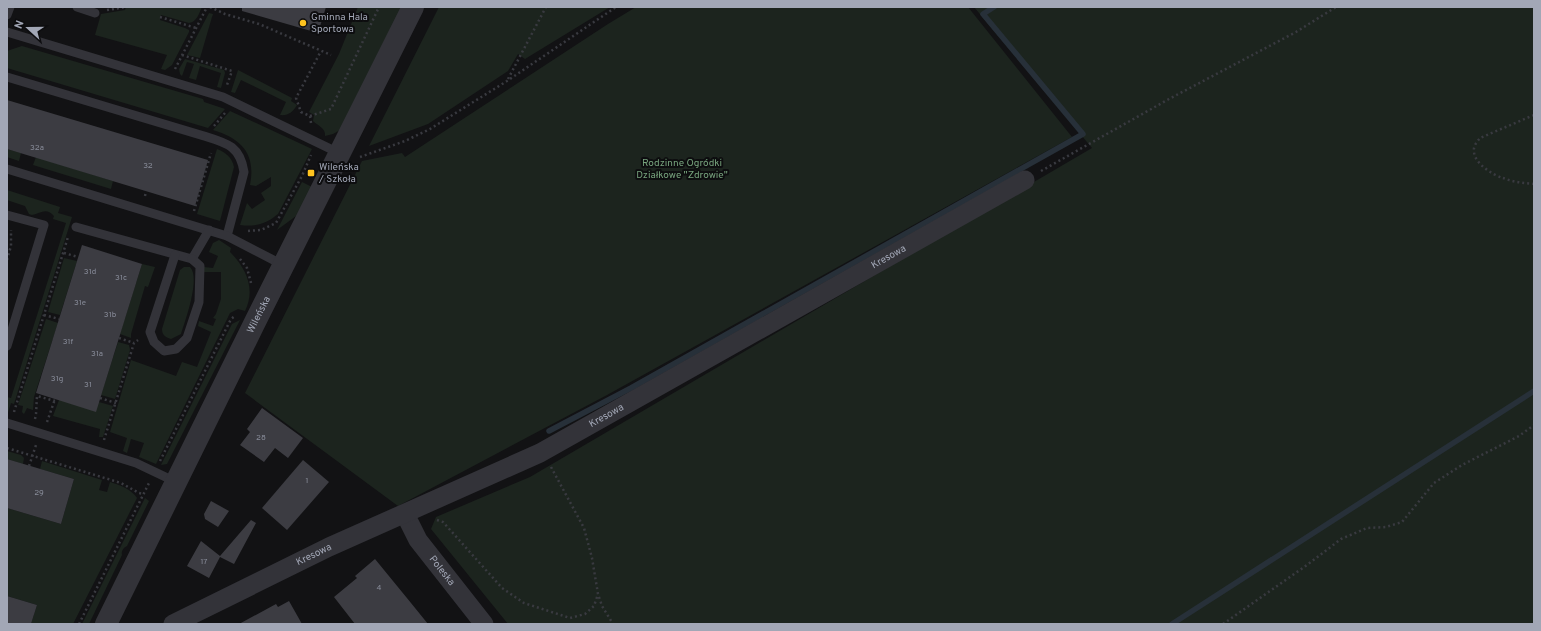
<svg xmlns="http://www.w3.org/2000/svg" width="1541" height="631" font-family="Overpass,sans-serif">
	<style>
		.green { fill: #1c241e }
		.lines { fill: none; stroke-linecap: round; stroke-linejoin: round }
		.stream { stroke: #273039; stroke-width: 5.5 }
		.building { fill: #3c3c42 }
		.path { stroke: #393a40; stroke-width: 2.5; stroke-dasharray: 2 3; stroke-linecap: butt }
		.service { stroke: #333339; stroke-width: 9 }
		.minor { stroke: #333339; stroke-width: 19 }
		.tertiary { stroke: #333339; stroke-width: 22 }
		.poi-dot { fill: #ffc31f; stroke: #0d0d0f; stroke-width: 1.5 }
		.labels { text-anchor: middle; dominant-baseline: central; stroke-width: 4; stroke-linejoin: round; paint-order: stroke }
		.number-label { font-size: 8px; fill: #888c99 }
		.poi-label { font-size: 10px; fill: #a2a7b6; stroke: #0d0d0f; text-anchor: start }
		.park-label { font-size: 10px; fill: #77a37d; stroke: #0d0d0f }
		.street-label { font-size: 10px; fill: #a2a7b6; stroke: #0d0d0f }
	</style>
	<rect width="100%" height="100%" fill="#121214"/>
	<g class="green">
		<path d="M126 7H202C199 13 197 22 189 23L161 15 160 20 185 28 189 30V32L172 65 165 70 161 69 167 55 95 35 101 14 125 10Z"/>
		<path d="M358 7H403L342 129 333 134 325 136C326 128 318 126 313 121L314 115 309 112 339 54Z"/>
		<path d="M439 7H610L525 59 518 54 508 71 428 124 369 146Z"/>
		<path d="M636 7H968L1072 137 607 395 398 506 245 393 362 161 402 153 405 157 608 24Z"/>
		<path d="M974 7H1534V624H508L431 529 436 517 530 477 1092 148Z"/>
		<path d="M209 13 213 14 212 17 200 58 187 55Z"/>
		<path d="M22 46 203 99 204 102 225 109 208 128 7 68V51Z"/>
		<path d="M185 59 224 70 225 73 221 88 217 87 221 73 200 66 196 80 189 78 194 64 187 62 182 76 180 74 179 69Z"/>
		<path d="M238 70 292 98 291 101 297 105C293 112 288 116 280 115L286 102 241 80 235 93 231 92Z"/>
		<path d="M230 111 312 149 278 214C266 224 255 227 240 225L247 203 252 209 265 200 261 193 271 186V177L256 186 250 185C256 154 242 139 213 130Z"/>
		<path d="M7 149 21 153 19 161 7 157Z"/>
		<path d="M217 149C225 152 232 157 234 167L220 221 197 214Z"/>
		<path d="M36 157 113 181 111 189 33 165Z"/>
		<path d="M302 182 312 187 296 216 277 230Z"/>
		<path d="M7 190 60 207 58 213 72 217 14 404 11 403 7 416V397L11 398 66 223 53 219 54 216C46 207 41 213 32 215L29 214 25 206 7 200Z"/>
		<path d="M219 240 231 248 230 252C246 268 256 289 245 311L238 309 230 313 156 464 139 457 144 443 131 439 127 453 123 451 127 438 110 432 131 360 176 376 182 362 197 367 211 332 198 326 199 321 213 326 216 319 213 318 216 314 221 299V272H203L204 267 213 268 218 256 209 252 213 243Z"/>
		<path d="M64 258 77 261 60 315 48 312Z"/>
		<path d="M142 264 155 267 148 287 145 286 131 334V338L120 334Z"/>
		<path d="M184 267H190C201 278 185 321 181 334L171 339C165 337 162 335 162 329L180 270Z"/>
		<path d="M46 319 58 323 34 397 33 410 27 408 24 414 22 412 23 406 18 405Z"/>
		<path d="M240 320 167 464 161 465 232 324Z"/>
		<path d="M118 342 129 345 130 350 115 399 101 395Z"/>
		<path d="M59 400 99 402 113 406 103 437H99L100 429 53 416Z"/>
		<path d="M7 451 21 455 24 458 23 464 7 459Z"/>
		<path d="M42 461 102 480 99 490 107 492 110 482C120 485 131 489 137 498L73 624H31L37 605 7 596V508L61 524 74 479 40 469Z"/>
		<path d="M145 498 149 501 127 546C123 548 121 551 122 555L89 624H82Z"/>
	</g>
	<g class="lines">
		<g class="stream">
			<path d="M549 431 631 388 1083 134 983 14 994 7"/>
			<path d="M1172 624 1534 391"/>
		</g>
	</g>
	<g class="building">
		<path d="M242 7H326L318 33 242 11Z"/>
		<path d="M7 100 208 160 195 206 7 149Z"/>
		<path d="M82 245 142 264 96 412 36 393Z"/>
		<path d="M262 408 303 438 288 458 275 448 264 462 240 445 250 432 247 429Z"/>
		<path d="M7 459 74 479 61 524 7 508Z"/>
		<path d="M303 460 329 482 287 530 262 508Z"/>
		<path d="M211 501 229 511 218 527 205 519 204 514Z"/>
		<path d="M251 520 256 523 234 564 220 557 209 578 187 566 201 541 220 556Z"/>
		<path d="M375 559 411 603 428 624H355L334 597 357 578 355 576Z"/>
		<path d="M7 596 37 605 31 624H7Z"/>
		<path d="M289 601 302 624H239L276 604 278 607Z"/>
	</g>
	<g class="lines">
		<g class="path">
			<path d="M210 7 225 14 259 24 331 55"/>
			<path d="M107 10 126 7"/>
			<path d="M160 17 196 28"/>
			<path d="M182 55 232 71 227 85"/>
			<path d="M175 69 207 7"/>
			<path d="M508 79 546 7"/>
			<path d="M1534 115 1480 138C1477 142 1473 146 1474 152 1475 164 1493 175 1503 178 1513 182 1523 183 1534 184"/>
			<path d="M310 116 331 109 379 7"/>
			<path d="M311 123 310 116 301 112 296 98 321 51"/>
			<path d="M214 126 225 113"/>
			<path d="M360 157 405 141 430 129 507 81 616 7"/>
			<path d="M1041 171 1169 99 1296 32 1336 7"/>
			<path d="M145 196 146 191"/>
			<path d="M194 211 211 153"/>
			<path d="M248 231 261 230 276 223 302 176 311 155"/>
			<path d="M64 253 78 257"/>
			<path d="M240 259 247 268 251 283"/>
			<path d="M7 260 11 246V230"/>
			<path d="M44 315 59 319"/>
			<path d="M119 338 134 343"/>
			<path d="M100 398 116 403"/>
			<path d="M14 412 68 237"/>
			<path d="M35 419 36 414 37 396 55 401"/>
			<path d="M47 422 55 399"/>
			<path d="M104 440 134 343 138 340"/>
			<path d="M7 448 121 483 139 493 144 494"/>
			<path d="M160 461 231 319 235 316"/>
			<path d="M29 466 36 445"/>
			<path d="M551 467 584 528 592 558 598 594 602 606 613 624"/>
			<path d="M437 520 443 522 502 588 524 603 570 618 585 614 594 606 598 594"/>
			<path d="M79 624 149 483"/>
			<path d="M1223 624 1307 565 1341 539 1367 528 1386 527 1402 522 1434 483 1462 465 1519 436 1534 425"/>
		</g>
		<g class="service">
			<path d="M77 7 95 13"/>
			<path d="M7 15 10 7"/>
			<path d="M7 32 223 97 339 153"/>
			<path d="M7 77 204 136C227 143 240 146 244 172L227 236"/>
			<path d="M7 169 227 236 283 265"/>
			<path d="M7 215 44 225 7 346"/>
			<path d="M76 227 192 259 209 230"/>
			<path d="M175 255 150 332 154 342 164 351 176 349 187 338 199 302 200 266 192 259"/>
			<path d="M7 423 136 463 176 482"/>
		</g>
		<g class="minor">
			<path id="s1" d="M405 514 418 540 484 624"/>
			<path id="s2" d="M173 624 329 547 540 453 1025 180"/>
		</g>
		<path class="tertiary" id="s3" d="M106 624 255 322 413 7"/>
	</g>
	<g class="poi-dot">
		<circle cx="303" cy="23" r="4"/>
		<rect x="307" y="169" width="8" height="8" rx="2"/>
	</g>
	<g class="labels">
		<g class="number-label">
			<text x="37" y="148">32a</text>
			<text x="148" y="166">32</text>
			<text x="90" y="272">31d</text>
			<text x="121" y="278">31c</text>
			<text x="80" y="303">31e</text>
			<text x="110" y="315">31b</text>
			<text x="68" y="342">31f</text>
			<text x="97" y="354">31a</text>
			<text x="57" y="379">31g</text>
			<text x="88" y="385">31</text>
			<text x="261" y="438">28</text>
			<text x="307" y="481">1</text>
			<text x="39" y="493">29</text>
			<text x="204" y="562">17</text>
			<text x="379" y="588">4</text>
		</g>
		<g class="poi-label">
			<text x="311" y="17">Gminna Hala<tspan x="311" dy="12">Sportowa</tspan></text>
			<text x="319" y="167">Wileńska<tspan x="319" dy="12">/ Szkoła</tspan></text>
		</g>
		<g class="park-label">
			<text x="682" y="163">Rodzinne Ogródki<tspan x="682" dy="12">Działkowe "Zdrowie"</tspan></text>
		</g>
		<g class="street-label">
			<text stroke="none"><textPath href="#s2" startOffset="805">Kresowa</textPath></text>
			<text stroke="none"><textPath href="#s3" startOffset="345">Wileńska</textPath></text>
			<text stroke="none"><textPath href="#s2" startOffset="481">Kresowa</textPath></text>
			<text stroke="none"><textPath href="#s2" startOffset="157">Kresowa</textPath></text>
			<text stroke="none"><textPath href="#s1" startOffset="68">Poleska</textPath></text>
		</g>
	</g>
	<rect width="1541" height="631" fill="none" stroke="#a2a7b6" stroke-width="16"/>
	<g transform="translate(28 28) rotate(291)" stroke="#0d0d0f" stroke-width="3" paint-order="stroke">
	<path d="M0-3L7 15L0 10L-7 15Z" fill="#a2a7b6"/>
	<text y="-6" font-size="11" font-weight="bold" text-anchor="middle" fill="#a2a7b6">N</text>
	</g>
</svg>
